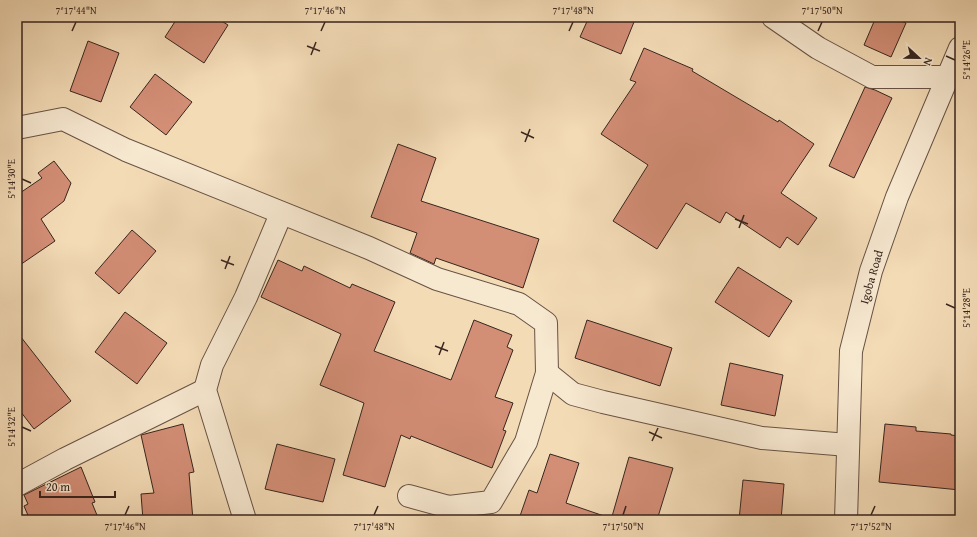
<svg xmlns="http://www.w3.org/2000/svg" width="977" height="537" font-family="'Gentium Book Plus',serif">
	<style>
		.building { fill: #d38e76; stroke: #38251e }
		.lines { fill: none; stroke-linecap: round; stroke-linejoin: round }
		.minor-casing { stroke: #675244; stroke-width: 24 }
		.minor { stroke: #f7e8d0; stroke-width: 22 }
		.ticks { fill: none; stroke: #38251e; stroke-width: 1.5 }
		.labels { text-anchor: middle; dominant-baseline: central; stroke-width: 4; stroke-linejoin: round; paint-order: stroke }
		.street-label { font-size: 12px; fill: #38251e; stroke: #f7e8d0 }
		.neatline { fill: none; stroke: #38251e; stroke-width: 1.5 }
		.ticks-label { font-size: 10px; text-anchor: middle; fill: #38251e }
	</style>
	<rect width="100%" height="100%" fill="#f3dbb6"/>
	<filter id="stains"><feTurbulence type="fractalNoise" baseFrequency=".005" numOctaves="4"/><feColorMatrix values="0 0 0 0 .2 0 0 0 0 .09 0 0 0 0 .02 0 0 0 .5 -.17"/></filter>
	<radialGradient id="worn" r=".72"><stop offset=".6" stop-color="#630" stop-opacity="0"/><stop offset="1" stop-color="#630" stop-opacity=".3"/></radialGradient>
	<g class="building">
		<path d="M178 17H215L228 25 204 63 165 37Z"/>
		<path d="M589 17H636L621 54 580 37Z"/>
		<path d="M876 17H891L906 23 891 57 864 45Z"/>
		<path d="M88 41 119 53 101 102 70 91Z"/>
		<path d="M644 48 693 69 692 71 778 122 779 120 814 144 781 193 817 218 798 245 787 237 780 248 726 212 720 223 686 203 657 249 613 221 648 165 601 134 636 82 630 80Z"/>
		<path d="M155 74 192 102 166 135 130 107Z"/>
		<path d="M865 87 875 90 892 98 854 178 829 166Z"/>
		<path d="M398 144 436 158 421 201 539 239 523 288 436 258 434 264 410 253 417 233 371 217Z"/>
		<path d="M54 161 71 183 64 201 41 219 55 241 17 267V195L42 178 38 173Z"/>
		<path d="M132 230 156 251 119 294 95 273Z"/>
		<path d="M278 260 302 271 304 266 350 288 352 284 395 302 374 351 451 380 474 320 512 335 507 347 513 350 495 397 513 403 503 430 506 431 492 468 411 436 410 439 401 435 385 487 343 475 364 403 320 385 341 334 261 297Z"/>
		<path d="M738 267 792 301 769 337 715 302Z"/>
		<path d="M125 312 167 343 137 384 95 352Z"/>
		<path d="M587 320 672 348 660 386 575 358Z"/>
		<path d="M17 332 71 401 34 429 17 407Z"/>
		<path d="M730 363 783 375 775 416 721 405Z"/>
		<path d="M183 424 194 472 189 473 193 520H143L141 494 154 493 141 435Z"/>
		<path d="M885 424 916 427V431L951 434V435L960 436V490L879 482Z"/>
		<path d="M277 444 335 459 323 502 265 489Z"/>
		<path d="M550 454 579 463 566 503 607 517V520H532L520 516 529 490 537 493Z"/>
		<path d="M629 457 673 468 657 520H611Z"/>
		<path d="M81 467 95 502 92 503 99 520H30L24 506 28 504 24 495Z"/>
		<path d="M743 480 784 484 781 520H739Z"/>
	</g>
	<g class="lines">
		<g class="minor-casing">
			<g id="minor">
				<path d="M773 17 818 48 872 77H948"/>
				<path d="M17 128 63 119 126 150 369 248 437 279 519 304 546 323 547 373 573 394 603 402 762 438 848 445"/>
				<path d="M17 485 65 459 205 390"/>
				<path d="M409 496 449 507 491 502 526 442 547 373"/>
				<path d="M245 520 205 390 212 365 246 297 281 214"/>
				<path d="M846 520 851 351 871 271 897 197 960 48"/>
			</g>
		</g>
		<use href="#minor" class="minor"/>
	</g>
	<path class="ticks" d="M72 31 76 22M321 31 325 22M569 31 573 22M818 31 822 22M307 46 320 51M311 55 316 42M946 56 955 60M521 132 534 138M525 142 530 129M22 179 31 183M735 219 748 224M739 228 744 215M221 260 234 265M225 269 230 256M946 304 955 308M435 346 448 351M439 355 444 342M22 427 31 431M649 432 662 438M652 441 658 428M125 515 129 506M374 515 378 506M623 515 626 506M871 515 875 506"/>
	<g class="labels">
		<g class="street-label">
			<text transform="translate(871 277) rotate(-74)">Igoba Road</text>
		</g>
	</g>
	<rect width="977" height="537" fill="none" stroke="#f3dbb6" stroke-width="44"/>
	<g transform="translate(919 58) rotate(112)" stroke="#f7e8d0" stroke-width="3" paint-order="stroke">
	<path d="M0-3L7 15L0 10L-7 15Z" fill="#38251e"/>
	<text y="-6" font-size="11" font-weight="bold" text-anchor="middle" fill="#38251e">N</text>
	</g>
	<path d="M40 491v6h75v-6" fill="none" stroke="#38251e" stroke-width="2"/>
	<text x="46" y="491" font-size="12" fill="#38251e" stroke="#f7e8d0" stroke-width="3" paint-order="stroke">20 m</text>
	<rect x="22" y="22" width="933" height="493" class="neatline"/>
	<g class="ticks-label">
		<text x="76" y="14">7°17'44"N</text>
		<text x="325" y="14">7°17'46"N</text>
		<text x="573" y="14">7°17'48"N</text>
		<text x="822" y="14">7°17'50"N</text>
		<text transform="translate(966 60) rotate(-90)" y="4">5°14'26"E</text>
		<text transform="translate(11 179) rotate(-90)" y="4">5°14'30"E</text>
		<text transform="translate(966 308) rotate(-90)" y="4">5°14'28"E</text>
		<text transform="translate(11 427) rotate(-90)" y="4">5°14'32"E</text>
		<text x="125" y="530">7°17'46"N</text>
		<text x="374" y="530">7°17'48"N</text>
		<text x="623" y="530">7°17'50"N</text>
		<text x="871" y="530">7°17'52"N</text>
	</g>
	<rect width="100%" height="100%" filter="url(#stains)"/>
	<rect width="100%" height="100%" fill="url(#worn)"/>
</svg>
